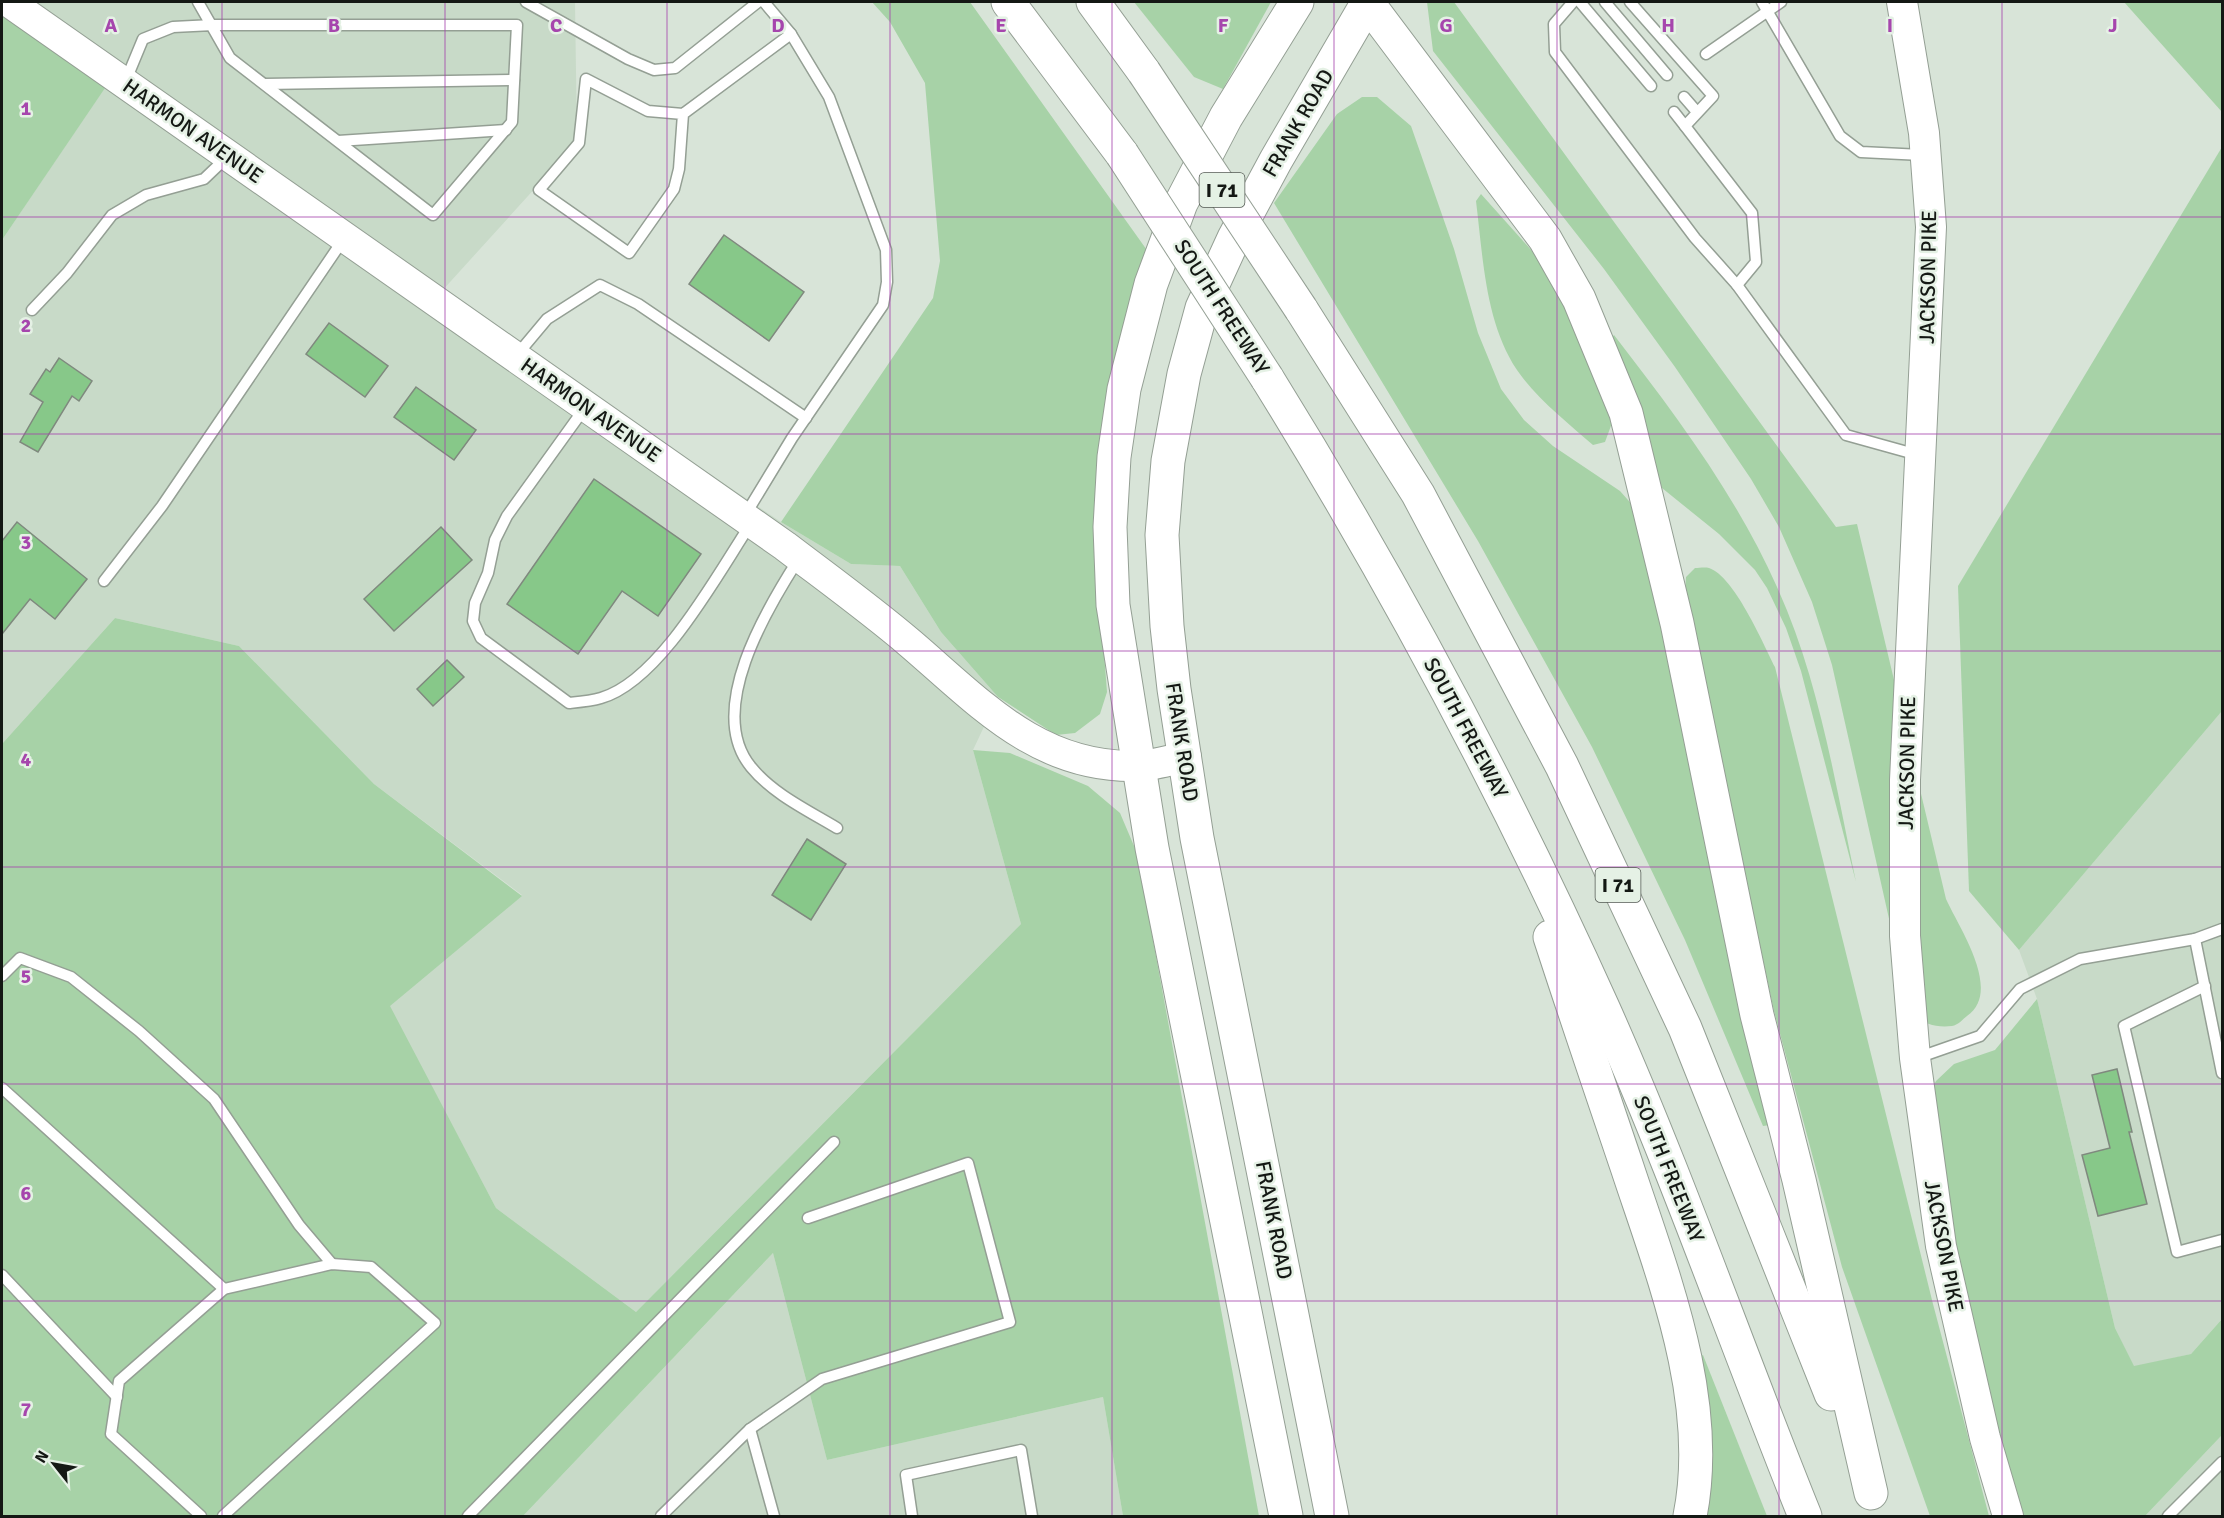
<svg xmlns="http://www.w3.org/2000/svg" width="2224" height="1518" font-family="Signika,sans-serif">
	<style>
		.built { fill: #c8dac8 }
		.green { fill: #a7d2a7 }
		.building { fill: #87c889; stroke: #7f897e; stroke-width: 1.5 }
		.lines { fill: none; stroke-linecap: round; stroke-linejoin: round }
		.lane-casing { stroke: #949f94; stroke-width: 13 }
		.secondary-casing { stroke: #949f94; stroke-width: 32 }
		.highway-casing { stroke: #949f94; stroke-width: 35 }
		.lane { stroke: #fff; stroke-width: 10 }
		.secondary { stroke: #fff; stroke-width: 30 }
		.highway { stroke: #fff; stroke-width: 33 }
		.highway-bridge-casing { stroke: #949f94; stroke-width: 35; stroke-linecap: butt }
		.highway-bridge { stroke: #fff; stroke-width: 33 }
		.grid { fill: none; stroke: #a646ad; stroke-width: 1.5; stroke-opacity: 0.55 }
		.labels { text-anchor: middle; dominant-baseline: central; stroke-width: 5; stroke-linejoin: round; paint-order: stroke }
		.shield { fill: #e5f1e5; stroke: #535953; stroke-width: 1.5 }
		.shield-label { font-size: 20px; font-weight: bold; fill: #141814 }
		.street-label { font-size: 21px; fill: #141814; stroke: #e5f1e5 }
		.grid-label { font-size: 20px; text-anchor: middle; font-weight: bold; fill: #a646ad; stroke: #e5f1e5; stroke-width: 5; stroke-linejoin: round; paint-order: stroke }
	</style>
	<rect width="100%" height="100%" fill="#d8e4d8"/>
	<g class="built">
		<path d="M27 2H575L577 142 441 292 781 522 851 564 900 566 941 632 998 697 973 750 1021 924 636 1312 496 1208 389 1006 522 895 374 784 239 646 115 618 2 744V240L119 66Z"/>
		<path d="M2222 711V1319L2191 1354 2134 1367 2115 1328 2037 999 2019 950Z"/>
		<path d="M773 1253 827 1460 1103 1397 1123 1516H523Z"/>
		<path d="M2222 1435V1516H2145Z"/>
	</g>
	<g class="green">
		<path d="M872 2H970L1154 260 1095 535 1107 692 1100 714 1075 733 1056 735 998 697 941 632 900 566 851 564 781 522 933 298 940 261 925 83 890 22Z"/>
		<path d="M1134 2H1271L1223 89 1194 77Z"/>
		<path d="M1427 2H1454L1836 527 1857 524 1946 899C1959 928 2003 991 1967 1016 1962 1020 1958 1025 1952 1026 1934 1028 1922 1023 1910 1012L1832 665 1812 602 1779 527 1751 479 1675 367 1604 269 1433 51Z"/>
		<path d="M2124 2H2222V112Z"/>
		<path d="M2 12 107 85 2 240Z"/>
		<path d="M1362 97H1377L1411 126 1454 249 1478 333 1501 389 1524 420 1553 446 1620 491 1636 509 1770 1125 1763 1126 1685 940 1592 747 1478 541 1274 203 1337 114Z"/>
		<path d="M2222 147V711L2019 950 1969 891 1958 586Z"/>
		<path d="M1481 194 1542 262 1572 319 1612 423 1605 442 1593 445C1567 422 1537 399 1517 370 1485 322 1483 257 1476 201Z"/>
		<path d="M1614 335C1675 414 1736 495 1777 587 1819 679 1835 782 1856 882L1801 671 1786 628 1767 588 1755 570 1719 534 1662 488 1608 343Z"/>
		<path d="M1695 568C1699 568 1705 567 1709 568 1734 576 1763 643 1775 667L1933 1304 1989 1516H1930L1842 1267 1774 1011 1685 595 1686 577Z"/>
		<path d="M115 618 239 646 374 784 522 896 390 1006 496 1208 636 1312 1021 924 973 750 1010 753 1088 786 1120 813 1137 853 1259 1516H1123L1103 1397 827 1460 773 1253 523 1516H2V744Z"/>
		<path d="M2037 999 2115 1328 2134 1366 2191 1354 2222 1319V1435L2145 1516H2021L1999 1447 1929 1120 1927 1098 1936 1081 1954 1064 1995 1050Z"/>
		<path d="M1703 1355 1767 1516H1705L1696 1359Z"/>
	</g>
	<g class="building">
		<path d="M724 235 804 292 769 341 689 284Z"/>
		<path d="M329 323 388 366 365 397 306 354Z"/>
		<path d="M59 358 92 381 79 401 72 396 38 452 20 442 43 402 30 394 46 369 50 372Z"/>
		<path d="M416 387 476 430 454 460 394 417Z"/>
		<path d="M594 479 701 554 658 616 622 591 578 654 507 604Z"/>
		<path d="M17 522 87 579 55 619 30 599 2 634V541Z"/>
		<path d="M441 527 472 560 394 631 364 599Z"/>
		<path d="M447 660 464 677 433 706 417 689Z"/>
		<path d="M807 839 846 864 811 920 772 895Z"/>
		<path d="M2117 1069 2132 1132H2129L2147 1204 2098 1216 2082 1155 2110 1148 2092 1075Z"/>
	</g>
	<g class="lines">
		<g class="lane-casing">
			<g id="lane">
				<path d="M526 2 628 59 654 70 675 68 758 2"/>
				<path d="M764 2 791 34"/>
				<path d="M1573 2 1554 24 1555 52 1695 238 1737 285 1846 435 1918 455"/>
				<path d="M1580 2 1651 86"/>
				<path d="M1605 2 1667 75"/>
				<path d="M1630 2 1713 96 1685 126 1752 213 1756 262 1737 285"/>
				<path d="M1762 2 1840 136 1861 152 1922 155"/>
				<path d="M1706 54 1781 2"/>
				<path d="M126 80 143 39 173 27 213 25H517L512 122 433 215 230 58 198 2"/>
				<path d="M265 84 514 80"/>
				<path d="M1684 97 1697 112"/>
				<path d="M1674 112 1685 126"/>
				<path d="M683 114 679 169 674 189 629 253 539 190 579 143 586 79 648 111 683 114 791 34 829 97 886 250 887 282 883 305 792 438 744 517"/>
				<path d="M338 141 506 130"/>
				<path d="M32 310 67 273 112 215 146 195 204 179 226 158"/>
				<path d="M516 356 547 319 600 285 638 304 806 418"/>
				<path d="M584 409 507 516 495 540 488 573 475 603 473 621 481 638 569 703C579 702 591 701 601 698 660 681 717 575 750 525"/>
				<path d="M798 560C766 610 705 711 751 767 773 794 807 810 837 828"/>
				<path d="M104 581 162 506 343 240"/>
				<path d="M2195 939 2222 1073"/>
				<path d="M2 976 20 958 71 977 139 1031 214 1099 299 1225 332 1264"/>
				<path d="M2205 986 2124 1026 2177 1252 2222 1240"/>
				<path d="M1917 1058 1980 1036 2020 989 2080 959 2195 939 2222 929"/>
				<path d="M2 1088 224 1289"/>
				<path d="M2 1275 117 1397"/>
				<path d="M750 1429 774 1516"/>
				<path d="M201 1516 111 1434 119 1381 224 1289 332 1264 371 1267 435 1323 223 1516"/>
				<path d="M468 1516 834 1142"/>
				<path d="M661 1516 750 1429 822 1379 1010 1322 968 1163 808 1218"/>
				<path d="M912 1516 906 1475 1021 1450 1032 1516"/>
				<path d="M2168 1516 2222 1462"/>
			</g>
		</g>
		<g class="secondary-casing">
			<g id="secondary">
				<path d="M9 2 785 546C827 578 870 609 911 644 980 703 1038 768 1136 766 1152 766 1170 760 1186 757"/>
				<path d="M1902 2 1924 133 1931 227 1905 780V936L1915 1058 1941 1246 1985 1438 2008 1516"/>
			</g>
		</g>
		<g class="highway-casing">
			<g id="highway">
				<path d="M1008 2 1122 154"/>
				<path d="M1093 2 1144 72"/>
				<path d="M1367 2 1545 239 1579 299 1626 413 1677 623 1757 1015 1799 1180 1871 1493"/>
				<path d="M1301 309 1418 494 1562 766 1685 1028 1831 1394"/>
				<path d="M1267 378C1393 581 1506 792 1604 1010 1678 1176 1737 1348 1805 1516"/>
				<path d="M1550 937C1575 1014 1601 1090 1627 1167 1663 1276 1713 1400 1690 1516"/>
				<path d="M1286 1516 1152 848 1113 605 1110 527 1114 457 1124 389 1151 284 1181 203 1226 117 1297 2"/>
				<path d="M1332 1516 1197 838 1174 689 1167 626 1162 535 1168 461 1184 374 1202 308 1234 238 1276 160 1368 2"/>
			</g>
		</g>
		<use href="#lane" class="lane"/>
		<use href="#secondary" class="secondary"/>
		<use href="#highway" class="highway"/>
		<g class="highway-bridge-casing">
			<g id="highway-bridge">
				<path d="M1144 72 1301 309"/>
				<path d="M1122 154 1267 378"/>
			</g>
		</g>
		<use href="#highway-bridge" class="highway-bridge"/>
	</g>
	<path class="grid" d="M222 2V1516M445 2V1516M667 2V1516M890 2V1516M1112 2V1516M1334 2V1516M1557 2V1516M1779 2V1516M2002 2V1516M2 217H2222M2 434H2222M2 651H2222M2 867H2222M2 1084H2222M2 1301H2222"/>
	<g class="labels">
		<g class="shield">
			<rect x="1199.5" y="173" width="45" height="34" rx="4.5"/>
			<rect x="1595.5" y="868" width="45" height="34" rx="4.5"/>
		</g>
		<g class="shield-label">
			<text x="1222" y="190">I 71</text>
			<text x="1618" y="885">I 71</text>
		</g>
		<g class="street-label">
			<text transform="translate(1298 123) rotate(-60)">FRANK ROAD</text>
			<text transform="translate(193 131) rotate(35)">HARMON AVENUE</text>
			<text transform="translate(1928 277) rotate(-89)">JACKSON PIKE</text>
			<text transform="translate(1222 307) rotate(57)">SOUTH FREEWAY</text>
			<text transform="translate(591 410) rotate(35)">HARMON AVENUE</text>
			<text transform="translate(1466 728) rotate(62)">SOUTH FREEWAY</text>
			<text transform="translate(1182 742) rotate(81)">FRANK ROAD</text>
			<text transform="translate(1907 763) rotate(-89)">JACKSON PIKE</text>
			<text transform="translate(1669 1169) rotate(68)">SOUTH FREEWAY</text>
			<text transform="translate(1274 1220) rotate(79)">FRANK ROAD</text>
			<text transform="translate(1944 1246) rotate(79)">JACKSON PIKE</text>
		</g>
	</g>
	<g class="grid-label">
		<text x="111" y="32">A</text>
		<text x="334" y="32">B</text>
		<text x="556" y="32">C</text>
		<text x="778" y="32">D</text>
		<text x="1001" y="32">E</text>
		<text x="1223" y="32">F</text>
		<text x="1446" y="32">G</text>
		<text x="1668" y="32">H</text>
		<text x="1890" y="32">I</text>
		<text x="2113" y="32">J</text>
		<text x="26" y="115">1</text>
		<text x="26" y="332">2</text>
		<text x="26" y="549">3</text>
		<text x="26" y="766">4</text>
		<text x="26" y="983">5</text>
		<text x="26" y="1200">6</text>
		<text x="26" y="1416">7</text>
	</g>
	<rect width="2224" height="1518" fill="none" stroke="#141814" stroke-width="6"/>
	<g transform="translate(54 1464) rotate(301)" stroke="#e5f1e5" stroke-width="4.5" paint-order="stroke">
	<path d="M0-4.5L10 22L0 15L-10 22Z" fill="#141814"/>
	<text y="-9" font-size="16" font-weight="bold" text-anchor="middle" fill="#141814">N</text>
	</g>
</svg>
